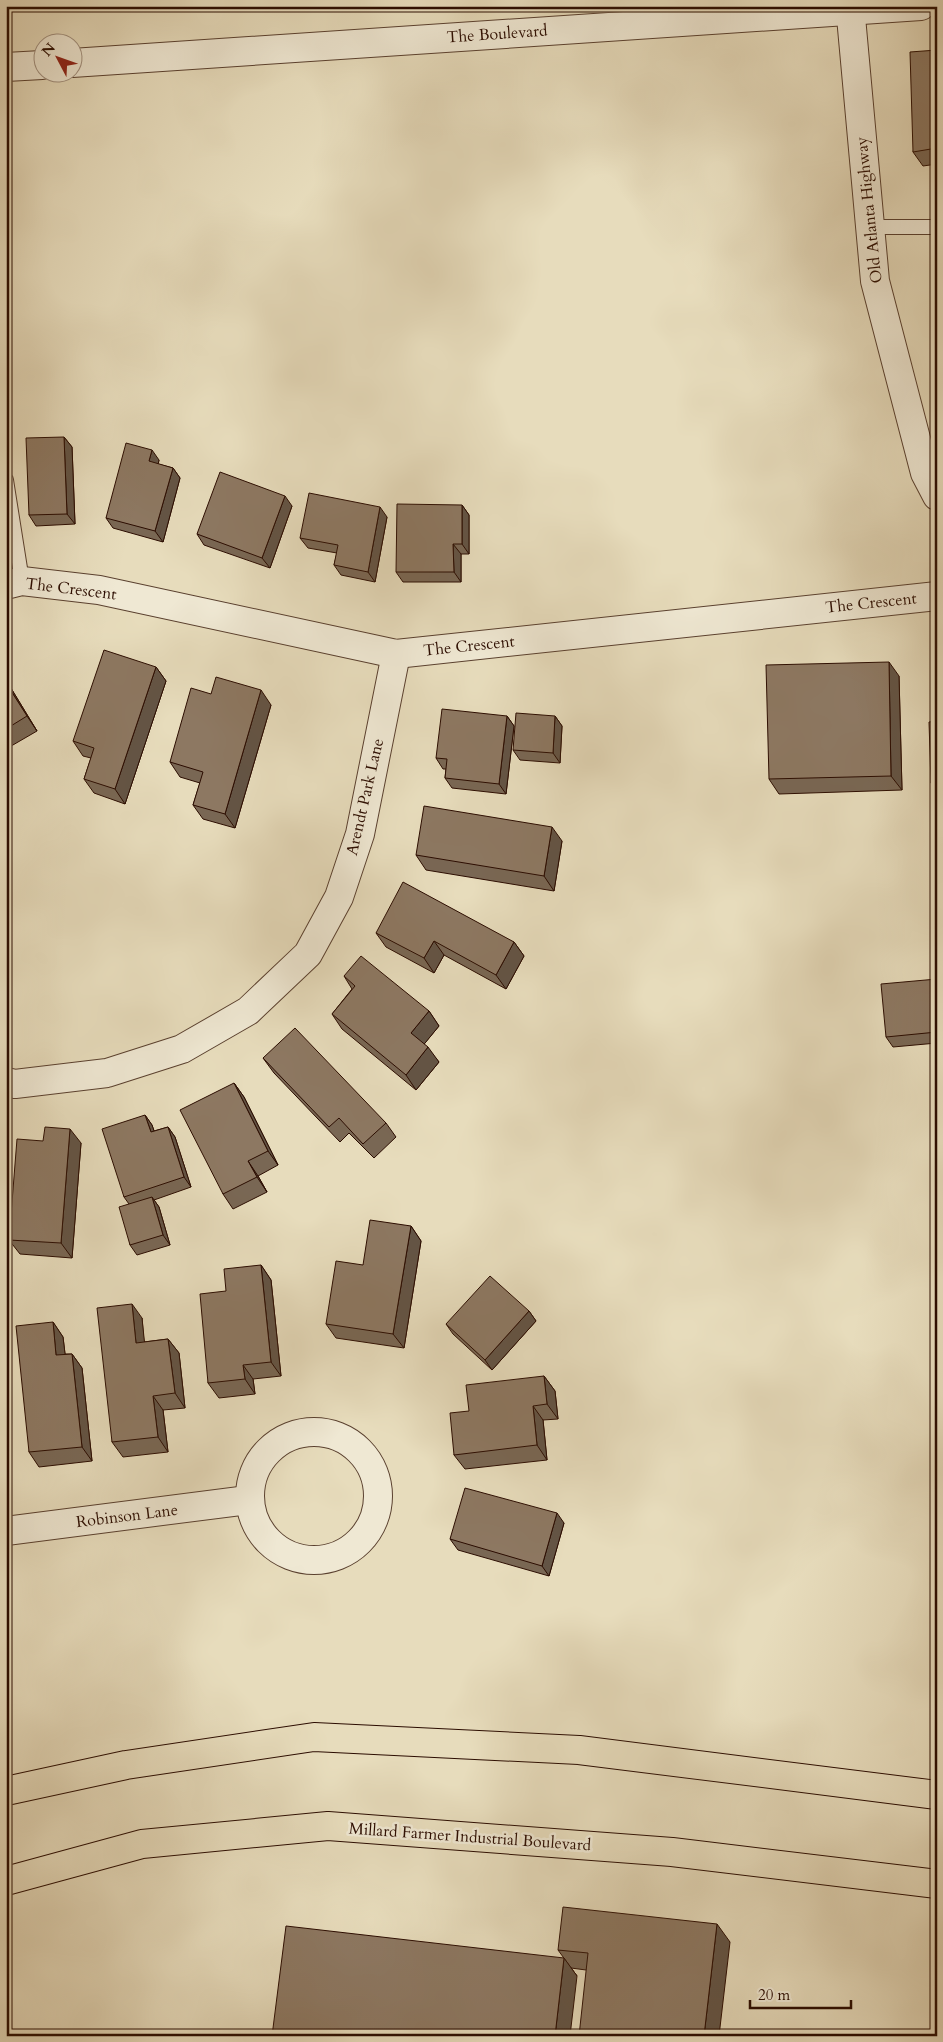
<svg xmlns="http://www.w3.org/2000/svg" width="943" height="2042" font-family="Cardo,serif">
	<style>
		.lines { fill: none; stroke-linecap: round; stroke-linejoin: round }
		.service-casing { stroke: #5a402f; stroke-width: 16 }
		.minor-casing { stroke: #5a402f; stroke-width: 30 }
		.primary-casing { stroke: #2b0c00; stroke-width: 30 }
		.service { stroke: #efe8d3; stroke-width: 14 }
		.minor { stroke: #efe8d3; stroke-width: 28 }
		.primary { stroke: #e7dcbc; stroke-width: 28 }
		.wall { fill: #796754; stroke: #2b0c00 }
		.shaded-wall { fill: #635445; stroke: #2b0c00 }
		.building { fill: #8d7862; stroke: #2b0c00 }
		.labels { text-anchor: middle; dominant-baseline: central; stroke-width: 5; stroke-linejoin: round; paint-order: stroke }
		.street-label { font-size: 16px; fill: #2b0c00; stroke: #efe8d3 }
	</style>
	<rect width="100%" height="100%" fill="#e7dcbc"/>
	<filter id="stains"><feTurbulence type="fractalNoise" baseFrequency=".004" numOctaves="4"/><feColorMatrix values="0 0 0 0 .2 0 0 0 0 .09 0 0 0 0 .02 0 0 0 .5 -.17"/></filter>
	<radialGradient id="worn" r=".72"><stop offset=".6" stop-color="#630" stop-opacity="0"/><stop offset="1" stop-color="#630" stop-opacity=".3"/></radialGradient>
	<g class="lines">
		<g class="service-casing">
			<g id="service">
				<path d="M870 227H937"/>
				<path d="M6 480 22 581"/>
			</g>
		</g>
		<g class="minor-casing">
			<g id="minor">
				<path d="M850 6 875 281 925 473 937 496"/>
				<path d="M72 63 921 6"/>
				<path d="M6 67 42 65"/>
				<path d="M6 585 22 581 99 590 396 654 937 596"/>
				<path d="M6 1082 15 1084 107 1073 182 1049 248 1011 308 954 339 897 360 834 396 654"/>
				<circle cx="314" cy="1496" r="64"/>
				<path d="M6 1531 248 1500"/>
			</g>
		</g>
		<g class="primary-casing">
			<g id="primary">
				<path d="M6 1791 126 1765 314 1737 579 1750 937 1795"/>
				<path d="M6 1881 142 1844 328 1826 672 1852 937 1884"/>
			</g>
		</g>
		<use href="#service" class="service"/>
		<use href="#minor" class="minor"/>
		<use href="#primary" class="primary"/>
	</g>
	<g class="wall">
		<path d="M937 50V164L923 166 913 152Z"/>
		<path d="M64 437 72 447 75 524 36 526 29 515Z"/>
		<path d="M159 460 158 464 173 468 180 478 163 542 113 528 106 518Z"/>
		<path d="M462 505 469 515V554H461V582H403L396 572Z"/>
		<path d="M292 506 270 568 204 545 197 534Z"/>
		<path d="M387 517 375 582 341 575 334 565 337 553 308 548 300 538Z"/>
		<path d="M156 667 166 681 125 804 94 793 84 779 91 758 83 756 73 741Z"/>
		<path d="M899 676 902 790 779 794 769 779Z"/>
		<path d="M6 680 37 731 6 749Z"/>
		<path d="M211 694 271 705 235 828 203 819 193 805 200 783 180 777 170 762Z"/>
		<path d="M507 716 514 726 506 794 452 788 445 778 446 769H443L436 758Z"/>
		<path d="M555 716 562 726 560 763 520 760 513 750Z"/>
		<path d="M937 721V791L931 783Z"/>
		<path d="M562 841 554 891 426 870 416 855Z"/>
		<path d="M376 933 514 942 524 956 506 989 444 955 434 973 386 947Z"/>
		<path d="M344 976 429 1011 439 1026 424 1044 439 1062 416 1090 342 1029 332 1014 352 989Z"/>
		<path d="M937 979V1043L893 1047 886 1037Z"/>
		<path d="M263 1058 386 1123 396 1137 374 1158 349 1133 340 1142 274 1073Z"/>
		<path d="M234 1083 244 1097 278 1165 258 1176 267 1192 233 1209 223 1194Z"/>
		<path d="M145 1115 152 1125 154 1131 168 1127 175 1137 191 1187 154 1200 159 1207 170 1245 137 1255 130 1245 129 1204 124 1197Z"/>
		<path d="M81 1143 72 1258 20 1254 9 1240Z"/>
		<path d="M411 1226 421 1241 404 1348 336 1338 326 1324 363 1265Z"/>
		<path d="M261 1265 271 1280 281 1376 253 1379 255 1394 219 1398 208 1383 226 1291Z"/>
		<path d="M529 1311 536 1321 492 1370 453 1334 446 1324Z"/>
		<path d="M142 1318 144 1342 168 1339 179 1353 185 1408 163 1410 168 1452 123 1457 112 1442Z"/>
		<path d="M53 1322 63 1337 65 1354H72L82 1368 92 1461 39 1467 29 1452Z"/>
		<path d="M544 1376 555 1391 558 1419 543 1420 547 1460 465 1469 454 1455 469 1411Z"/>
		<path d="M564 1523 549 1576 458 1550 450 1539Z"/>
		<path d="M730 1942 586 1970 571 1968 577 1976 558 1950Z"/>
	</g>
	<g class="shaded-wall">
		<path d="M64 437 72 447 75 524 67 514Z"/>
		<path d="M152 450 159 460 157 471 149 461Z"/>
		<path d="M173 468 180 478 163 542 155 531Z"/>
		<path d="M285 496 292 506 270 568 262 558Z"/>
		<path d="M462 505 469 515V554L462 544Z"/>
		<path d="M380 507 387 517 375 582 368 572Z"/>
		<path d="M453 544 461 554V582L454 572Z"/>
		<path d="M889 662 899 676 902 790 891 776Z"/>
		<path d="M156 667 166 681 125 804 115 789Z"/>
		<path d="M6 680 37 731 27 716 6 683Z"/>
		<path d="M261 690 271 705 235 828 225 814Z"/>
		<path d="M507 716 514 726 506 794 499 784Z"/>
		<path d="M555 716 562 726 560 763 553 753Z"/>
		<path d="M552 827 562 841 554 891 544 876Z"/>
		<path d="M434 941 444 955 434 973 424 958Z"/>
		<path d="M514 942 524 956 506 989 496 975Z"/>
		<path d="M429 1011 439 1026 421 1048 411 1033Z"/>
		<path d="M428 1047 439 1062 416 1090 406 1075Z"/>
		<path d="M234 1083 244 1097 278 1165 268 1151Z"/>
		<path d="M145 1115 152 1125 158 1142 151 1132Z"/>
		<path d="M168 1127 175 1137 191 1187 184 1177Z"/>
		<path d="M70 1129 81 1143 72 1258 61 1243Z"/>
		<path d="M248 1161 258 1176 267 1192 257 1177Z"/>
		<path d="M152 1197 159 1207 170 1245 163 1235Z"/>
		<path d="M411 1226 421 1241 404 1348 393 1334Z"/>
		<path d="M261 1265 271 1280 281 1376 271 1362Z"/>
		<path d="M132 1304 142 1318 146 1357 136 1343Z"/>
		<path d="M529 1311 536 1321 492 1370 485 1360Z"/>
		<path d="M53 1322 63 1337 67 1370 56 1355Z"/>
		<path d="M168 1339 179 1353 185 1408 175 1393Z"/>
		<path d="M72 1354 82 1368 92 1461 82 1447Z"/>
		<path d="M243 1365 253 1379 255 1394 245 1379Z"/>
		<path d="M544 1376 555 1391 558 1419 547 1404Z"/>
		<path d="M153 1396 163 1410 168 1452 158 1437Z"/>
		<path d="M533 1406 543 1420 547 1460 537 1445Z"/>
		<path d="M6 1442 9 1465 6 1461Z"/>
		<path d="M557 1513 564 1523 549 1576 542 1566Z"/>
		<path d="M717 1924 730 1942 719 2036H704Z"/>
		<path d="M564 1958 577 1976 570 2036H555Z"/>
	</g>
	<g class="building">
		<path d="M937 50V148L913 152 910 52Z"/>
		<path d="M64 437 67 514 29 515 26 438Z"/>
		<path d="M126 443 152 450 149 461 173 468 155 531 106 518Z"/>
		<path d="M220 472 285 496 262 558 197 534Z"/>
		<path d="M309 493 380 507 368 572 334 565 338 545 300 538Z"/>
		<path d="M397 504 462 505V544H453L454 572H396Z"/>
		<path d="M104 650 156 667 115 789 84 779 94 748 73 741Z"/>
		<path d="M889 662 891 776 769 779 766 665Z"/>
		<path d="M216 677 261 690 225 814 193 805 203 772 170 762 191 688 211 694Z"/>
		<path d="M6 683 27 716 6 729Z"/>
		<path d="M442 709 507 716 499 784 445 778 447 759 436 758Z"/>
		<path d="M516 713 555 716 553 753 513 750Z"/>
		<path d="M937 721V783H931L929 722Z"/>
		<path d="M424 806 552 827 544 876 416 855Z"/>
		<path d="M403 882 514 942 496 975 434 941 424 958 376 933Z"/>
		<path d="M361 956 429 1011 411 1033 428 1047 406 1075 332 1014 355 986 344 976Z"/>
		<path d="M937 979V1032L886 1037 881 984Z"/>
		<path d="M295 1028 386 1123 363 1144 339 1118 329 1127 263 1058Z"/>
		<path d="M234 1083 268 1151 248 1161 257 1177 223 1194 180 1110Z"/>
		<path d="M145 1115 151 1132 168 1127 184 1177 124 1197 102 1129Z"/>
		<path d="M45 1127 70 1129 61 1243 9 1240 17 1139 43 1141Z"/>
		<path d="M152 1197 163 1235 130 1245 119 1207Z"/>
		<path d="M370 1220 411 1226 393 1334 326 1324 336 1261 363 1265Z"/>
		<path d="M261 1265 271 1362 243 1365 245 1379 208 1383 200 1294 226 1291 224 1269Z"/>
		<path d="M490 1276 529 1311 485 1360 446 1324Z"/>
		<path d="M132 1304 136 1343 168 1339 175 1393 153 1396 158 1437 112 1442 97 1308Z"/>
		<path d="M53 1322 56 1355 72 1354 82 1447 29 1452 16 1326Z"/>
		<path d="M544 1376 547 1404 533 1406 537 1445 454 1455 450 1413 469 1411 466 1385Z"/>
		<path d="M465 1488 557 1513 542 1566 450 1539Z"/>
		<path d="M563 1907 717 1924 704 2036H579L588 1953 558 1950Z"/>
		<path d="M286 1926 564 1958 555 2036H272Z"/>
	</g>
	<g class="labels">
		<g class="street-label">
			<text transform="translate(497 34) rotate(-4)">The Boulevard</text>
			<text transform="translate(869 210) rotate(-96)">Old Atlanta Highway</text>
			<text transform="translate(71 589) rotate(7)">The Crescent</text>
			<text transform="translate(871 603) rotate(-6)">The Crescent</text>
			<text transform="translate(469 646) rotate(-6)">The Crescent</text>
			<text transform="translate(365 797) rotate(-77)">Arendt Park Lane</text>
			<text transform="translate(127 1516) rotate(-7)">Robinson Lane</text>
			<text transform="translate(470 1837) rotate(4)">Millard Farmer Industrial Boulevard</text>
		</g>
	</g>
	<rect width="943" height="2042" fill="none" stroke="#e7dcbc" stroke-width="25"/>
	<rect x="8" y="8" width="928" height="2027" fill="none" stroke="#2b0c00" stroke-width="2.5"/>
	<rect x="12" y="12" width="918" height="2017" fill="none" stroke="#2b0c00"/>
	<g transform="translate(58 58) rotate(311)"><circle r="24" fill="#efe8d3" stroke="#a1907f"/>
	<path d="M0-4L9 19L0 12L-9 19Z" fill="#8f2418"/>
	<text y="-8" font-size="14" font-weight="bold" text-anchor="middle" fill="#2b0c00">N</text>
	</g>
	<path d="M750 2000v8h101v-8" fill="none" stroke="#2b0c00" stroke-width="2.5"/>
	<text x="758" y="2000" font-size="15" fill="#2b0c00" stroke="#efe8d3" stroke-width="4" paint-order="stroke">20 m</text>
	<rect width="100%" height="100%" filter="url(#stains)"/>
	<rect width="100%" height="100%" fill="url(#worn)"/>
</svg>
